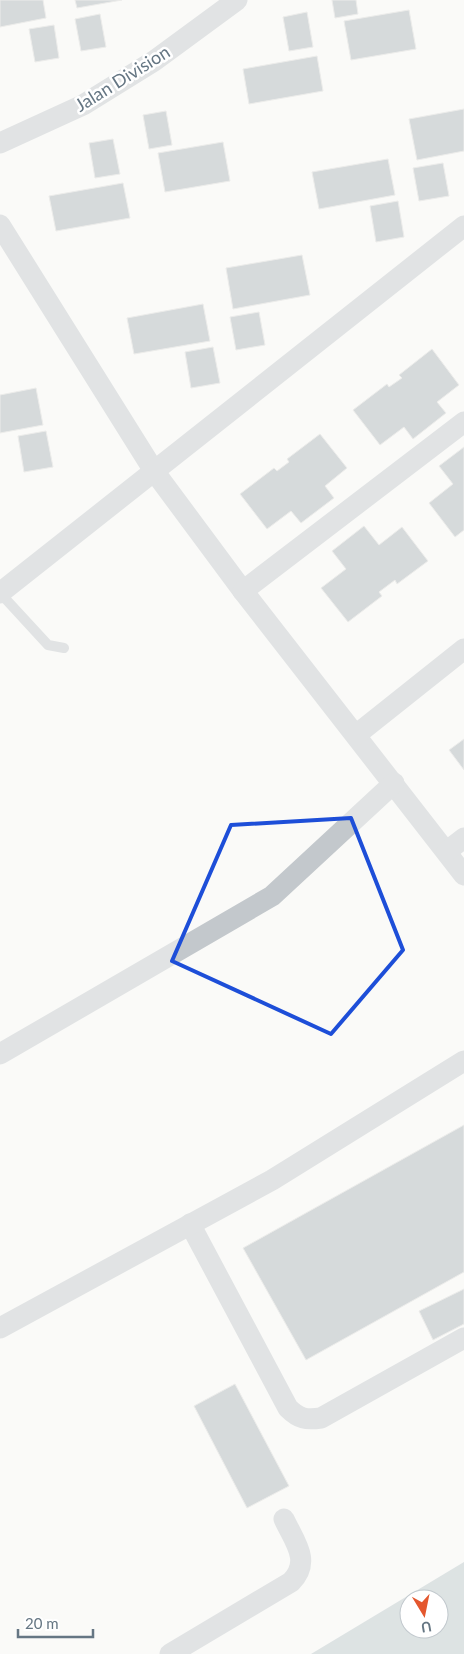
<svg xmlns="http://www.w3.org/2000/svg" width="464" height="1654" font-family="Lato,sans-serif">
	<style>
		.water { fill: #bbc7cb; fill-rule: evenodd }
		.building { fill: #aab3b9; stroke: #dcdcda }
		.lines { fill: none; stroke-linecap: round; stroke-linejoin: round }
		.service { stroke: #c3c8cc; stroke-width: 10 }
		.minor { stroke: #c3c8cc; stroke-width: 21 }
		.marked { fill: none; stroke: #1d4ed8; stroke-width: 4; stroke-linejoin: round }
		.labels { text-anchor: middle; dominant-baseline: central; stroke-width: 5; stroke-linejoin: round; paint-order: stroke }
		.street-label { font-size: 18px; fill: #657683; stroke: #fff }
	</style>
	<rect width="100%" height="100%" fill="#fafaf8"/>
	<path class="water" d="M464 1562V1654H311ZM409 1599H439V1629H409Z"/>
	<g class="building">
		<path d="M0 0H43L46 18 0 27Z"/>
		<path d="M75 0H122L77 8Z"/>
		<path d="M332 0H356L358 14 335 18Z"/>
		<path d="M409 10 416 49 351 60 344 21Z"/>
		<path d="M307 12 313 47 289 51 283 17Z"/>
		<path d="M100 14 106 47 81 51 75 19Z"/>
		<path d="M54 25 59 58 35 62 29 29Z"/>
		<path d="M317 56 323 91 249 104 243 69Z"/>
		<path d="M464 109V151L417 160 409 119Z"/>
		<path d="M166 111 172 145 149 149 143 115Z"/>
		<path d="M113 139 120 174 95 178 89 143Z"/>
		<path d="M223 142 230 181 165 192 158 153Z"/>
		<path d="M388 159 395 195 319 209 312 172Z"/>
		<path d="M443 163 449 196 419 201 413 168Z"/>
		<path d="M123 183 130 218 56 231 49 196Z"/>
		<path d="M398 201 404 237 376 242 370 206Z"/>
		<path d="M302 255 310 295 233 309 226 268Z"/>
		<path d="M203 304 210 341 134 354 127 318Z"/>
		<path d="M259 312 265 345 236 350 230 317Z"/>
		<path d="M213 347 220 383 191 388 185 352Z"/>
		<path d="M432 349 459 385 437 402 446 413 413 439 404 427 380 445 353 410 387 384 389 387 402 378 399 375Z"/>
		<path d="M36 388 43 425 0 433V395Z"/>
		<path d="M46 431 53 467 24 472 18 436Z"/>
		<path d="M320 434 347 468 325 486 334 498 301 523 291 511 267 529 240 494 274 468 277 471 289 462 287 459Z"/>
		<path d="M464 447V530L455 537 429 503 453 484 439 466Z"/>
		<path d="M364 526 379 545 402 527 428 561 397 584 395 580 379 592 382 596 348 622 321 588 346 569 332 551Z"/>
		<path d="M464 739V770L449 750Z"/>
		<path d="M464 1125V1272L306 1360 243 1248Z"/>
		<path d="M464 1289V1324L433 1340 419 1311Z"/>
		<path d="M235 1384 289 1486 247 1508 194 1406Z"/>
	</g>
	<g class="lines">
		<path class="service" d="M0 593 48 645 64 648"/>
		<g class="minor">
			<path d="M0 143 83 105 154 61 237 0"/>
			<path d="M0 225 154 471 243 591 464 875"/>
			<path d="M243 591 464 422"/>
			<path d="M0 593 464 226"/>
			<path d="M356 735 464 649"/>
			<path d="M447 851 464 838"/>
			<path d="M0 1054 272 896 394 783"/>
			<path d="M190 1224 288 1408C299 1419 306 1420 321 1418L464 1338"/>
			<path d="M0 1328 272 1180 464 1061"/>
			<path d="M170 1654 291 1582C312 1561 294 1541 284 1519"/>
		</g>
	</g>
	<path d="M0 0H464V1654H0ZM351 818 403 950 331 1034 172 961 231 825Z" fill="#fafaf8" fill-opacity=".55" fill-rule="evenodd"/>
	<path class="marked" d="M351 818 403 950 331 1034 172 961 231 825Z"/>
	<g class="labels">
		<g class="street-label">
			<text transform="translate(122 78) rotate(-32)">Jalan Division</text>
		</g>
	</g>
	<g transform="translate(424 1614) rotate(170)"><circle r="24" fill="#ffffff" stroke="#c1c8cd"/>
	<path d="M0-4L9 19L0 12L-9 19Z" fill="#e4572e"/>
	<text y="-8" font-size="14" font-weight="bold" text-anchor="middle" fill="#657683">U</text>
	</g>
	<path d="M18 1629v8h75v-8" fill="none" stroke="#657683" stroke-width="2.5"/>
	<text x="25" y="1629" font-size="15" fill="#657683" stroke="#ffffff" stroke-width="4" paint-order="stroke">20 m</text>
</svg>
